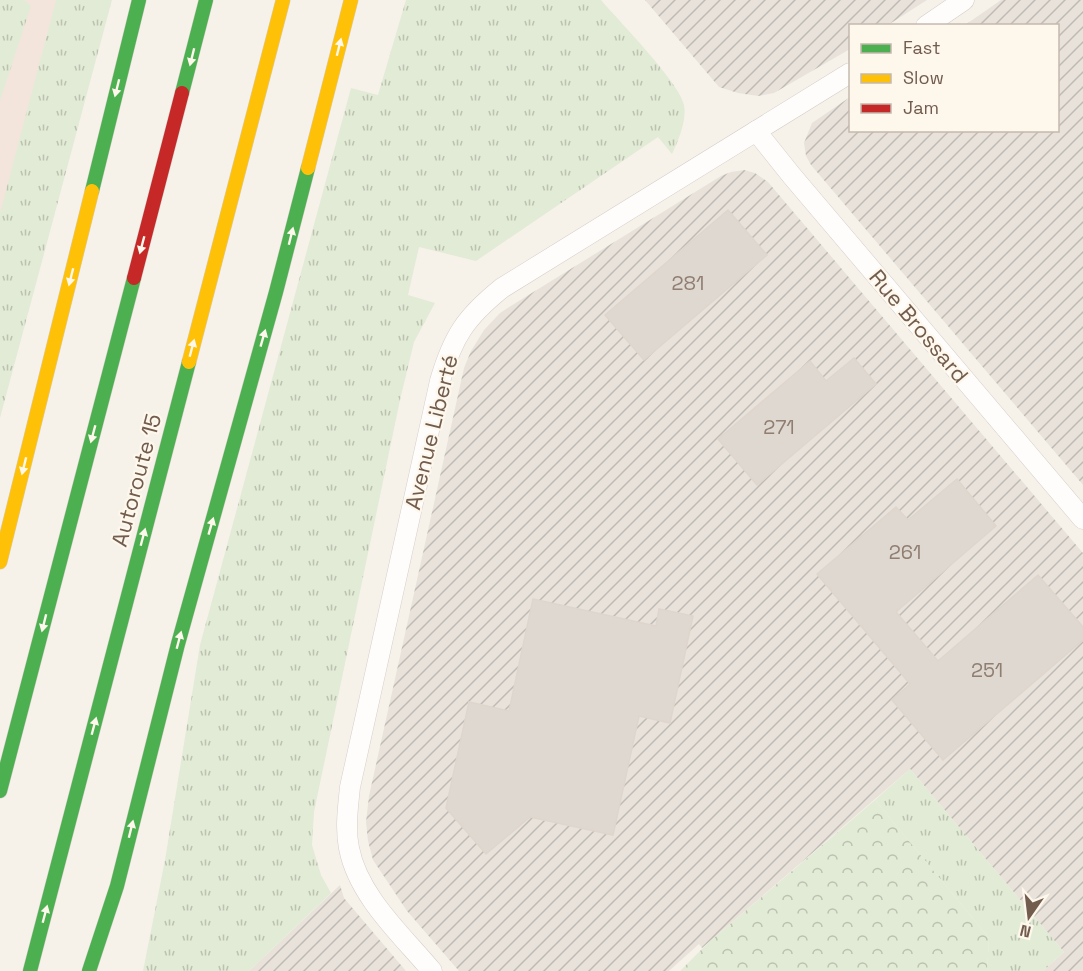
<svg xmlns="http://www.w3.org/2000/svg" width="1083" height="971" font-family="'Space Grotesk',sans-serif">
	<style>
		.commercial { fill: #f3e5dc }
		.industrial { fill: url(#industrial-furrows) }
		.grass { fill: url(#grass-tufts) }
		.forest { fill: url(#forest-crowns) }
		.building { fill: #dfd8d0; stroke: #ded6cd; stroke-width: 1.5 }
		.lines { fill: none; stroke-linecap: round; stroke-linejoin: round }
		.street-casing { stroke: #d4cec8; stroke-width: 21 }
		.fast-casing { stroke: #d4cdc7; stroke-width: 15 }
		.slow-casing { stroke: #d4cdc7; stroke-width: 15 }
		.jam-casing { stroke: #d4cdc7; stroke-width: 15 }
		.street { stroke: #fefdfc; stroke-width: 20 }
		.fast { stroke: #4caf50; stroke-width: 14 }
		.slow { stroke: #ffc107; stroke-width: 14 }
		.jam { stroke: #c62828; stroke-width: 14 }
		.oneway { fill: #fdf7ec }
		.labels { text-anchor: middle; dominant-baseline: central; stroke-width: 4.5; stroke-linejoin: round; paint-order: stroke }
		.number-label { font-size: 20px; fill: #8f7e71 }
		.street-label { font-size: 22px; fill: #715c4e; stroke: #fdf7ec }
	</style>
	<defs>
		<pattern id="industrial-furrows" width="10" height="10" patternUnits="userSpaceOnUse" patternTransform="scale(1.5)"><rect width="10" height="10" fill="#e8e2db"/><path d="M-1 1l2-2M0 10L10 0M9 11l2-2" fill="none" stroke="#c0bab4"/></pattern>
		<pattern id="grass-tufts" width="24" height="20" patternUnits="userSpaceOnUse" patternTransform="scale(1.5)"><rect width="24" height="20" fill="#e2ebd6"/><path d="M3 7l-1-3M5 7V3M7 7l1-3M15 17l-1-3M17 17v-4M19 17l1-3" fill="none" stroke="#bcc2b0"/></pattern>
		<pattern id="forest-crowns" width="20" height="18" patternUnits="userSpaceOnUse" patternTransform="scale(1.5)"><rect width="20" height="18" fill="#e2ebd6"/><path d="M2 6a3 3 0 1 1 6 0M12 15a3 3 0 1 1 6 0" fill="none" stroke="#bcc2b0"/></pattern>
	</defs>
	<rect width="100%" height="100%" fill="#f6f2ea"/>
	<path class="commercial" d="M0 0H57L0 217Z"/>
	<g class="industrial">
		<path d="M645 0H927L888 25 850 26V49L774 93 758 96 738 93 719 87Z"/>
		<path d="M1001 0H1083V485L811 165 806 156 804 143 812 123 850 97V130H1058V26L965 25Z"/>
		<path d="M744 170 755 173 768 182 1083 553V971H1043L1064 952 910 769 702 948 699 944 669 971H459L407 911 373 860 368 841 366 822 369 796 464 368 471 351 484 330 500 313 514 304 721 176 731 172Z"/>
		<path d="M340 885 344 898 406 971H249Z"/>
	</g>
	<g class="grass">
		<path d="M0 0H24L31 6 0 101Z"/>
		<path d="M56 0H112L0 418V213Z"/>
		<path d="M406 0H601C619 21 680 83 684 105 687 121 678 141 672 154L658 137 476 261 419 247 408 295 435 303 414 342 400 400 314 812 312 845 321 875 331 893 249 971H143L165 860 200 645 351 88 378 95Z"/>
		<path d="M910 769 1064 952 1043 971H987L989 938 875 800Z"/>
	</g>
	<path class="forest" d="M875 800 989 938 987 971H680L708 943Z"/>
	<g class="building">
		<path d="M728 210 767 255 644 360 605 315Z"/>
		<path d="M854 358 876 384 757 485 718 439 810 361 826 381Z"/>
		<path d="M957 479 996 526 896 612 938 661 1038 575 1083 627V640L943 760 892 700 910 684 817 574 896 507 908 520Z"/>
		<path d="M533 599 656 626 659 609 693 616 670 723 639 716 613 835 530 817 486 854 446 808 469 702 509 711Z"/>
	</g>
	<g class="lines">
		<g class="street-casing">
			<g id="street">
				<path d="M926 26 964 0"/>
				<path d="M756 131 792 176 1083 519"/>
				<path d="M432 971C402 935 358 896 349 848 345 828 348 807 350 787L440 381C453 336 466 317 502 288L850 73"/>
			</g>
		</g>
		<g class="fast-casing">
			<g id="fast">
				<path d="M182 93 206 0"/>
				<path d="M92 191 139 0"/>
				<path d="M0 791 134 278"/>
				<path d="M30 971 189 362"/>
				<path d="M89 971 117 886 178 644 276 292 308 168"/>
			</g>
		</g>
		<g class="slow-casing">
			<g id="slow">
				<path d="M308 168 351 0"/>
				<path d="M189 362 283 0"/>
				<path d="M0 562 92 191"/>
			</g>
		</g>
		<g class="jam-casing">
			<path id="jam" d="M134 278 182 93"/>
		</g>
		<use href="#street" class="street"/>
		<use href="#fast" class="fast"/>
		<use href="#slow" class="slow"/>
		<use href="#jam" class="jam"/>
	</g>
	<defs><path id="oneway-solid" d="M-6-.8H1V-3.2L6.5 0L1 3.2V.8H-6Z" transform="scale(1.5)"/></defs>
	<g class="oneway">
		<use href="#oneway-solid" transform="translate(339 47) rotate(-76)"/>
		<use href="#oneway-solid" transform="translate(192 57) rotate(104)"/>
		<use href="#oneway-solid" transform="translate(117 88) rotate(104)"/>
		<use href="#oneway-solid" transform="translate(291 236) rotate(-76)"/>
		<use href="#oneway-solid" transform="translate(142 245) rotate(105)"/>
		<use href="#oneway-solid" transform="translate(71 277) rotate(104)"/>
		<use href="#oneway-solid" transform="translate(263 338) rotate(-74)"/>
		<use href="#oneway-solid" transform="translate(192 348) rotate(-75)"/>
		<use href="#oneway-solid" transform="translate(93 434) rotate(105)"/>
		<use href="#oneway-solid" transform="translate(24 466) rotate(104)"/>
		<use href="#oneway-solid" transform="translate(211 526) rotate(-74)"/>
		<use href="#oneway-solid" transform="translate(143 537) rotate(-75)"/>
		<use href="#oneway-solid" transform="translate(44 623) rotate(104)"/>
		<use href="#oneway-solid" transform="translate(179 640) rotate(-75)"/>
		<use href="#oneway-solid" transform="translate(94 726) rotate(-75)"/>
		<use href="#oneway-solid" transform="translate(131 829) rotate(-76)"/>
		<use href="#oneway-solid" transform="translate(45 914) rotate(-75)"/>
	</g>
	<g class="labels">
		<g class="number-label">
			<text x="688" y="283">281</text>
			<text x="779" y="427">271</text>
			<text x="905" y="552">261</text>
			<text x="987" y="670">251</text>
		</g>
		<g class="street-label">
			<text transform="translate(919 326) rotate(50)">Rue Brossard</text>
			<text transform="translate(431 432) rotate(-76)">Avenue Liberté</text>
			<text transform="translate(136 480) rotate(-75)">Autoroute 15</text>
		</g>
	</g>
	<rect x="849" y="24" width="210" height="108" fill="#fdf7ec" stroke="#c5b9ad" stroke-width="1.5"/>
	<rect x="861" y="44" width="30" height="9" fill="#4caf50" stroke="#c5b9ad" stroke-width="1.5"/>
	<text x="903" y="54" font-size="18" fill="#715c4e">Fast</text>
	<rect x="861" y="74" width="30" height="9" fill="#ffc107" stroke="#c5b9ad" stroke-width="1.5"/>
	<text x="903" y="84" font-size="18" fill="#715c4e">Slow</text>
	<rect x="861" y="104" width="30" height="9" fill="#c62828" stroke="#c5b9ad" stroke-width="1.5"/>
	<text x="903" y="114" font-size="18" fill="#715c4e">Jam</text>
	<g transform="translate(1029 917) rotate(194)" stroke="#fdf7ec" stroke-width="4.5" paint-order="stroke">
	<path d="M0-4.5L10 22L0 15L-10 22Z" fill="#715c4e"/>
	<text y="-9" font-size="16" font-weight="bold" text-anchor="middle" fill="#715c4e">N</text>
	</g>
</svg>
